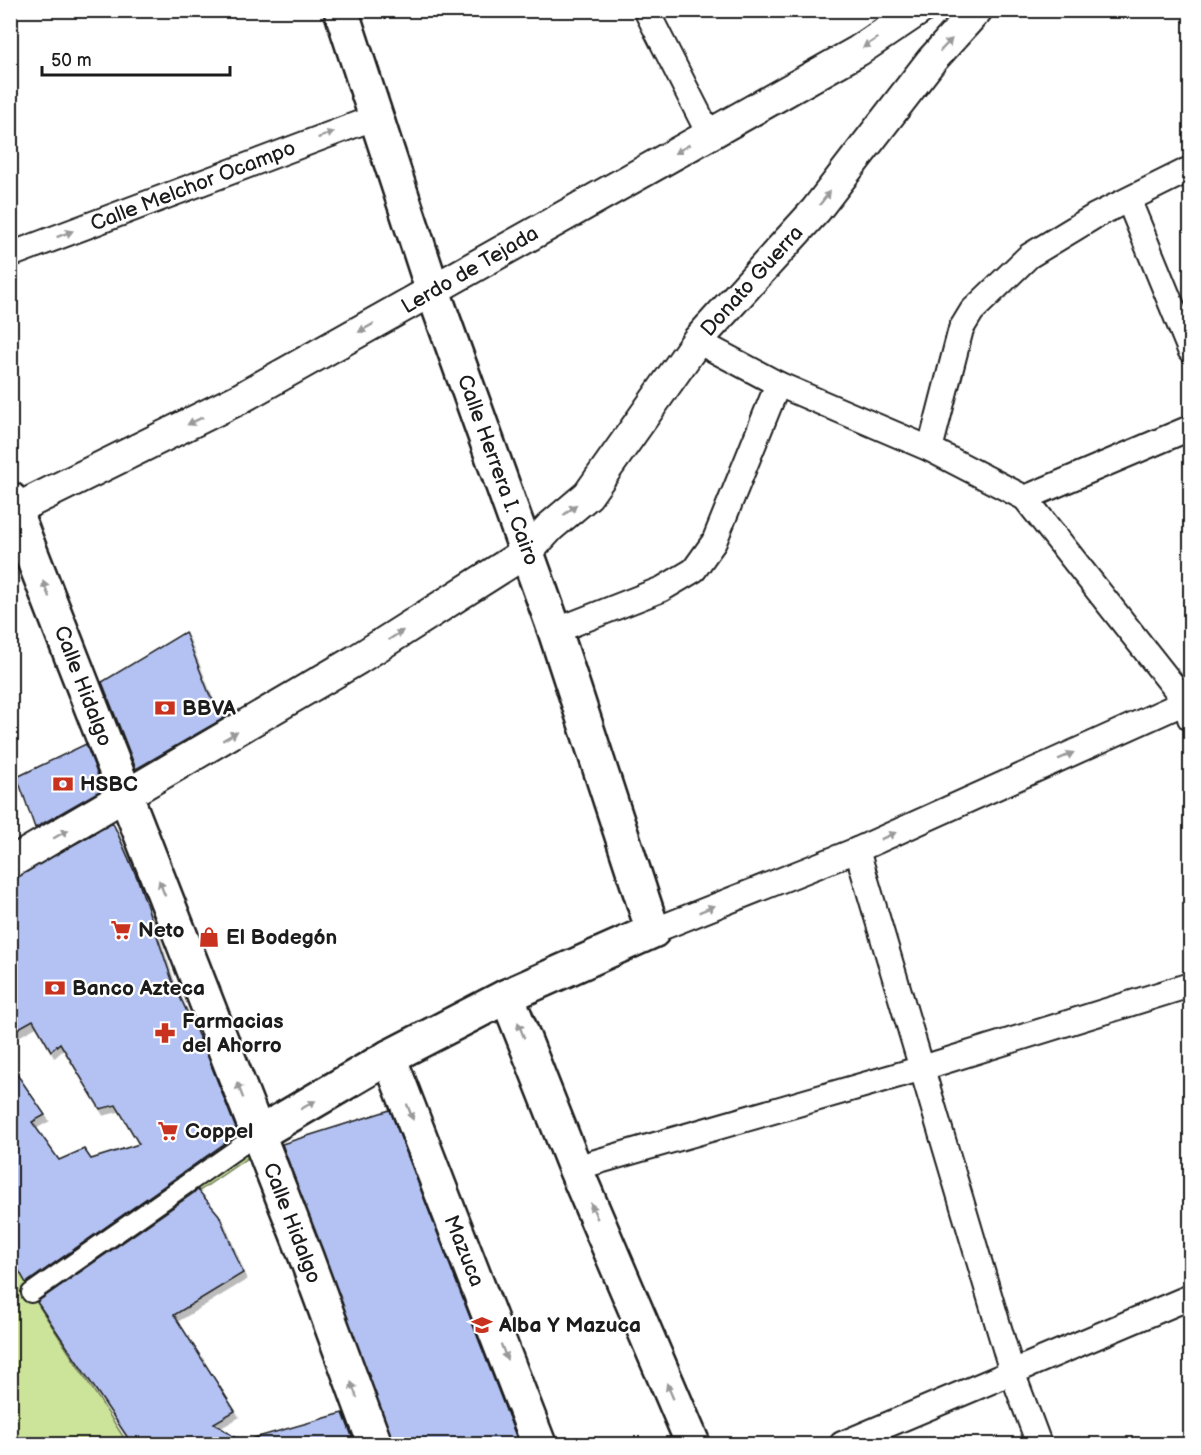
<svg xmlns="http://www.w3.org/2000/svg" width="1201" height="1455" font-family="'Balsamiq Sans',sans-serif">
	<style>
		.green { fill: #cbe49a; stroke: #74805b; stroke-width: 1.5 }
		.building { fill: #b3c2f2; stroke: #1c1c1c; stroke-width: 1.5; filter: url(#shadow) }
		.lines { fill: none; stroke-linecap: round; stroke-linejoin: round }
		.pedestrian-casing { stroke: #1c1c1c; stroke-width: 22 }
		.minor-casing { stroke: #1c1c1c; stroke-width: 28 }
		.tertiary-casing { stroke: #1c1c1c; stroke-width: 34 }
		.secondary-casing { stroke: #1c1c1c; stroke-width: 38 }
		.primary-casing { stroke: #1c1c1c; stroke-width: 38 }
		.pedestrian { stroke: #fff; stroke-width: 18 }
		.minor { stroke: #fff; stroke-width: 24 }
		.tertiary { stroke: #fff; stroke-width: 30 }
		.secondary { stroke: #fff; stroke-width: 33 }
		.primary { stroke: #fff; stroke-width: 33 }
		.oneway { fill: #999 }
		.labels { text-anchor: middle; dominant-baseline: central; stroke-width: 4.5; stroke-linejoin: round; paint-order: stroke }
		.street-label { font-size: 21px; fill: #1c1c1c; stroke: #fff }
		.poi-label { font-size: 21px; font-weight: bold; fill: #1c1c1c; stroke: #fff; text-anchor: start }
	</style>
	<defs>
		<filter id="shadow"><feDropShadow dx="3.5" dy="6" stdDeviation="0" flood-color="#0004"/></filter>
	</defs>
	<rect width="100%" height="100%" fill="#fff"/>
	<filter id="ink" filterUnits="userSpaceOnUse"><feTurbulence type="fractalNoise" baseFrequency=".0167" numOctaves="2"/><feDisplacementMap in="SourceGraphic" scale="12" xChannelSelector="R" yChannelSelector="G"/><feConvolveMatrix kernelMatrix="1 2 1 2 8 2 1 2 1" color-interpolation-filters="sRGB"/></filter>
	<g filter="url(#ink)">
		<path class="green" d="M255 1126 263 1147 37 1303 128 1444H11L10 1256 25 1281Z"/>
		<g class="building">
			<path d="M185 632 210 696 226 717 136 769 102 682Z"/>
			<path d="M86 744 103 789 35 828 17 777Z"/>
			<path d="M113 823 138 880 172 980 206 1052 238 1134 26 1283 10 1255V1064L45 1115 32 1122 59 1160 84 1149 91 1159 139 1144 116 1105 100 1109 60 1043 51 1051 33 1020 10 1033V880Z"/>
			<path d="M390 1110 519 1444H393L282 1144Z"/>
			<path d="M198 1190 219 1215 243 1273 174 1315 235 1411 214 1423 245 1444H132L37 1302Z"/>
			<path d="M343 1413 355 1444H255L254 1438Z"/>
		</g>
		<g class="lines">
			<g class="pedestrian-casing">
				<path id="pedestrian" d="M31 1293 258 1134"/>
			</g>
			<g class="minor-casing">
				<g id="minor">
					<path d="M646 10 709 134"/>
					<path d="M1129 201 1190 350"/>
					<path d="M10 255 376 117"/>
					<path d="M697 341 778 384 930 449 1025 498 1186 702 1190 718"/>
					<path d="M930 449 961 329 972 311 1029 256 1095 216 1190 169"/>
					<path d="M1025 498 1190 428"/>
					<path d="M555 631 662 589 694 570 714 542 778 384"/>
					<path d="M857 850 1012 1372 1039 1444"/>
					<path d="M653 931 857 850 1190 700"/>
					<path d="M575 1168 916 1070 1190 985"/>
					<path d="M842 1444 1190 1297"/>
				</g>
			</g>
			<g class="tertiary-casing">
				<g id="tertiary">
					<path d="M10 512 239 399 858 51 919 10"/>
					<path d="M10 863 358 659 528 551 550 527 588 495 697 341 816 210 931 61 977 10"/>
				</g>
			</g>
			<g class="secondary-casing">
				<g id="secondary">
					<path d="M507 996 575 1168 693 1444"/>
					<path d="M389 1057 539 1444"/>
					<path d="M258 1134 389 1057 507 996 653 931 555 631 433 291 341 10"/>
				</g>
			</g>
			<g class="primary-casing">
				<path id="primary" d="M10 499 306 1257 375 1444"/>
			</g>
			<use href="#pedestrian" class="pedestrian"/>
			<use href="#minor" class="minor"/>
			<use href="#tertiary" class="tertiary"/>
			<use href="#secondary" class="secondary"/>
			<use href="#primary" class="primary"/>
		</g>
		<defs><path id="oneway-solid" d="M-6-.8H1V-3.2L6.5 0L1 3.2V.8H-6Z" transform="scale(1.5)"/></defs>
		<g class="oneway">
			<use href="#oneway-solid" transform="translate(870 43) rotate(146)"/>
			<use href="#oneway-solid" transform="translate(946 45) rotate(-46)"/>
			<use href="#oneway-solid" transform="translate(326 135) rotate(-21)"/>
			<use href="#oneway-solid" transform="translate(682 149) rotate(150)"/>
			<use href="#oneway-solid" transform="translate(825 198) rotate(-52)"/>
			<use href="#oneway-solid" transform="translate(65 234) rotate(-21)"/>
			<use href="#oneway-solid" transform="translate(366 328) rotate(151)"/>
			<use href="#oneway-solid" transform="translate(195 421) rotate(154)"/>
			<use href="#oneway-solid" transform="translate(570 510) rotate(-40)"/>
			<use href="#oneway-solid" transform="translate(46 589) rotate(-111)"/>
			<use href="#oneway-solid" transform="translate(396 635) rotate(-33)"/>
			<use href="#oneway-solid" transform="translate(230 736) rotate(-31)"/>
			<use href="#oneway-solid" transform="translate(1066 756) rotate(-24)"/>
			<use href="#oneway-solid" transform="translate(61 834) rotate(-30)"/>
			<use href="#oneway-solid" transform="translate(888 836) rotate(-24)"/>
			<use href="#oneway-solid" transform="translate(162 888) rotate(-111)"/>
			<use href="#oneway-solid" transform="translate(707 909) rotate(-22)"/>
			<use href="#oneway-solid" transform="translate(521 1030) rotate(-112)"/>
			<use href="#oneway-solid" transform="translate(240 1090) rotate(-111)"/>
			<use href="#oneway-solid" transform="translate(308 1105) rotate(-30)"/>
			<use href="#oneway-solid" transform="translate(410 1112) rotate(69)"/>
			<use href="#oneway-solid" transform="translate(594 1211) rotate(-113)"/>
			<use href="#oneway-solid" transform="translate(504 1352) rotate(69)"/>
			<use href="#oneway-solid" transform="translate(354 1390) rotate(-110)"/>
			<use href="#oneway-solid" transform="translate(670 1391) rotate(-113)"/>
		</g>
	</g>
	<defs>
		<g id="bank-bare" transform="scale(1.62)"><path d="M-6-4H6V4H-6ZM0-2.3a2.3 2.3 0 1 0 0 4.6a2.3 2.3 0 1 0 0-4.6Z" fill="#c8321e" stroke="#fff" stroke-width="2.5" paint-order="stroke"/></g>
		<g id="supermarket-bare" transform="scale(1.62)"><path d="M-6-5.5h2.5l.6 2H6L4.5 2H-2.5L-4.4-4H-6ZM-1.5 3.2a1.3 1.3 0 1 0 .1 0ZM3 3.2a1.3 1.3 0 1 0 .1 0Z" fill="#c8321e" stroke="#fff" stroke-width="2.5" paint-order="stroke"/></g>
		<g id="shop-bare" transform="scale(1.62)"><path d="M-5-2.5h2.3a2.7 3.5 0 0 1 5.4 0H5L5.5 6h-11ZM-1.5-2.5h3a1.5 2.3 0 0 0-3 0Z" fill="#c8321e" stroke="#fff" stroke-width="2.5" paint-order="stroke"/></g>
		<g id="pharmacy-bare" transform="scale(1.62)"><path d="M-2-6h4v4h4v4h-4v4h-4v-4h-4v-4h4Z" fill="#c8321e" stroke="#fff" stroke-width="2.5" paint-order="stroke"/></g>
		<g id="school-bare" transform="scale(1.62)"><path d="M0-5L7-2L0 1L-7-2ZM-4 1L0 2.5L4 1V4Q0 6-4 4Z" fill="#c8321e" stroke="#fff" stroke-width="2.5" paint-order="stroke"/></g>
	</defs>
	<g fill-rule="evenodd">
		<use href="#bank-bare" x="165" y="708"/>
		<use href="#bank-bare" x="63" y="784"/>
		<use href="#supermarket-bare" x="121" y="930"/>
		<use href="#shop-bare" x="209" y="937"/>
		<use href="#bank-bare" x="55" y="988"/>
		<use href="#pharmacy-bare" x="165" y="1033"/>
		<use href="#supermarket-bare" x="168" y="1131"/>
		<use href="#school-bare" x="482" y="1325"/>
	</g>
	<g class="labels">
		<g class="street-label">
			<text transform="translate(193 186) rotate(-21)">Calle Melchor Ocampo</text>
			<text transform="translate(470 270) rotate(-30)">Lerdo de Tejada</text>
			<text transform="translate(752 281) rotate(-48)">Donato Guerra</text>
			<text transform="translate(498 470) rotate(70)">Calle Herrera I. Cairo</text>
			<text transform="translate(83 686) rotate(69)">Calle Hidalgo</text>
			<text transform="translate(292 1223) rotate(69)">Calle Hidalgo</text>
			<text transform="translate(464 1251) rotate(68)">Mazuca</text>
		</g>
		<g class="poi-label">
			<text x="182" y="708">BBVA</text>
			<text x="80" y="784">HSBC</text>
			<text x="138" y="930">Neto</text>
			<text x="226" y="937">El Bodegón</text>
			<text x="72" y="988">Banco Azteca</text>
			<text x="182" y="1021">Farmacias<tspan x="182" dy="24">del Ahorro</tspan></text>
			<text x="185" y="1131">Coppel</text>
			<text x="499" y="1325">Alba Y Mazuca</text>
		</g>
	</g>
	<rect width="1201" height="1455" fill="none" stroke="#fff" stroke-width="36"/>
	<rect x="18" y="18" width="1165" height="1419" fill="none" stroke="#1c1c1c" stroke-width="2" filter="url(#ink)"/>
	<path d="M42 66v9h188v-9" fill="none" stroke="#1c1c1c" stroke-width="3"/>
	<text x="51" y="66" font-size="18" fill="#1c1c1c" stroke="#ffffff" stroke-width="4.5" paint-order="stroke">50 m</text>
</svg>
